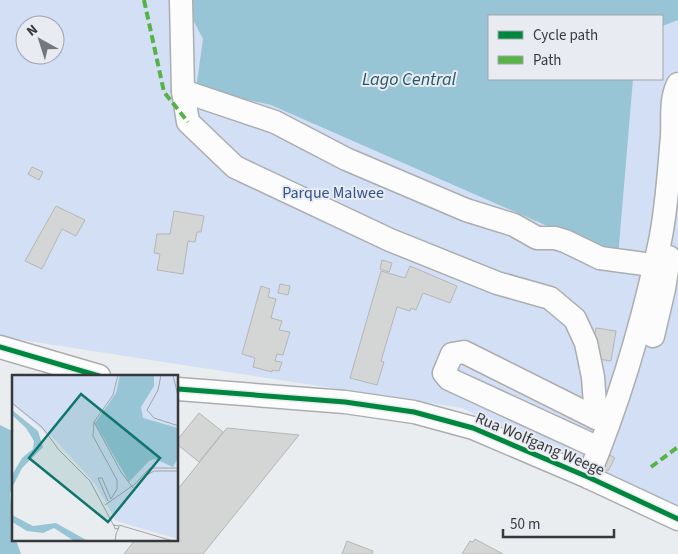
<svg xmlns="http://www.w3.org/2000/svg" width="678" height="554" font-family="'Source Sans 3',sans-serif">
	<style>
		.green { fill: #d2dff4; fill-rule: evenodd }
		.water { fill: #97c5d6 }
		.building { fill: #d4d5d5; stroke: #b6b6b7 }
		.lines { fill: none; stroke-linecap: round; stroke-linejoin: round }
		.minor-casing { stroke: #abadb0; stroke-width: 25 }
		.minor { stroke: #fcfcfd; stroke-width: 22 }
		.quiet { stroke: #56b346; stroke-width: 4; stroke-dasharray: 8 4; stroke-linecap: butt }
		.cycleway-casing { stroke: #e8ecf2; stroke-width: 8 }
		.cycleway { stroke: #00873e; stroke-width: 5 }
		.labels { text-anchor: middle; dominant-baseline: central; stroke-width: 4; stroke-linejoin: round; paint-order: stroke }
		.park-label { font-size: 16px; fill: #31528c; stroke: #e8ecf2 }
		.street-label { font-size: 16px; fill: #37383b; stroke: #e8ecf2 }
		.water-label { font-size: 18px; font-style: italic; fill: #245869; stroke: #e8ecf2 }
		.inset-road { fill: none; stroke: #a2a5a8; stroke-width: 1 }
		.view { fill: #0f766e; fill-opacity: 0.15; stroke: #0f766e; stroke-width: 2.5 }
		.inset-edge { fill: none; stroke: #37383b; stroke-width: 2.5 }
	</style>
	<rect width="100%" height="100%" fill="#eaedf0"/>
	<path class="green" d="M0 0H678V507L613 479 462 408 2 337 0 355ZM489 16H662V79H489ZM25 25H55V55H25Z"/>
	<g class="water">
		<path d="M191 0H678V20L662 26V16H489V79H633L618 257 271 105 196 89 203 39 188 10Z"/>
		<path d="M0 425 14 432 12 472 14 481 10 494 14 540H16L21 554H0Z"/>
	</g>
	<g class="building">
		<path d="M32 167 43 172 39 180 28 174Z"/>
		<path d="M56 206 85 220 76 236 62 229 42 269 25 261Z"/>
		<path d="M174 211 204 216 201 232H197L195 242 188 241 183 274 157 270 160 254 154 253 157 234H170Z"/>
		<path d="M382 260 392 263 389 272 380 269Z"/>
		<path d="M410 266 457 286 450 303 423 293 416 310 411 308 410 311 397 307 381 361 384 362 377 385 350 378 381 271 405 278Z"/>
		<path d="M280 284 290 286 288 295 278 293Z"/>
		<path d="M261 286 270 289 268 297 276 299 271 318 282 321 279 330 290 332 283 355 277 354 275 361 282 362 279 371 272 370V372L253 367 255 358 242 354Z"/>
		<path d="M596 328 616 331 611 361 598 359 591 355Z"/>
		<path d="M199 413 223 432 199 462 178 445V439Z"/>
		<path d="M227 428 299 435 203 554H124L135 540H178V489Z"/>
		<path d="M594 446 615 458 608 471 588 459Z"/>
		<path d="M475 539 503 554H462L470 541 473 542Z"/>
		<path d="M347 541 373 551 372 554H342Z"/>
	</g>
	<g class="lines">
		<g class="minor-casing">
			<g id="minor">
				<path d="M181 0 183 91 275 122 346 159 466 210 514 225 537 238H555L565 241 600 258 667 267"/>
				<path d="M183 91 188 122 235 167 390 240 497 283 550 298 575 319 586 343 593 377 596 418"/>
				<path d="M653 336 664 289 669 257"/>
				<path d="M0 347 99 376"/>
				<path d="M178 389 345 402 414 412 473 428 588 477 678 519"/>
				<path d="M588 443 449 379 444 373 452 354 464 352 596 418"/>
				<path d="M588 477C620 400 643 322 660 241 667 207 669 170 672 136 673 118 670 100 678 84"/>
			</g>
		</g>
		<use href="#minor" class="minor"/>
		<g class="quiet">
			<path d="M144 0 164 92 188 122"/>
			<path d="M651 467 678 447"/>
		</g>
		<g class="cycleway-casing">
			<g id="cycleway">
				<path d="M0 347 99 376"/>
				<path d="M178 389 345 402 414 412 473 428 588 477 678 519"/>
			</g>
		</g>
		<use href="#cycleway" class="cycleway"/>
	</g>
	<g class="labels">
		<g class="park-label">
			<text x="333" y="193">Parque Malwee</text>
		</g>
		<g class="street-label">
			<text transform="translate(540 444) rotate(23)">Rua Wolfgang Weege</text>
		</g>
		<g class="water-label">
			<text x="409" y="79">Lago Central</text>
		</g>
	</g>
	<g transform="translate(12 375)">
		<rect width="166" height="166" fill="#eaedf0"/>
		<path d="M0 0H166V164L104 146 84 110 38 59 36 60 0 29Z" fill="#d2dff4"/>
		<path d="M108 0H142V11L129 32 131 43 166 53V83L161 92 143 84 137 86 117 107 83 48 104 18ZM0 35 26 56 31 72 10 93 0 113V100L10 83 21 74 22 66 14 53 0 40ZM0 140 21 151 44 148 76 166H62L42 153 31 158 15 156 0 147Z" fill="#97c5d6"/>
		<path class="inset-road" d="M106 0 101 20 82 47 109 97 121 113M149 0 146 15 135 35 142 43 167 51M161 0 167 25M0 28 30 52 47 75 78 106 102 151M82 47 81 61 105 105V114L99 124M135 100 142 96H167M96 126 86 103H90L99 124M93 130 123 109 138 93H167M107 150 161 166M103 166 104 159 107 152V151L102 150 103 154 107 153"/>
		<path class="view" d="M69 19 148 83 96 147 17 83Z"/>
		<rect width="166" height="166" class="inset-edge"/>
	</g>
	<rect x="488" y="15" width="175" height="65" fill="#e8ecf2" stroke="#a1a4a9"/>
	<rect x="498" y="31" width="25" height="8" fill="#00873e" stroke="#a1a4a9"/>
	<text x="533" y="40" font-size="15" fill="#37383b">Cycle path</text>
	<rect x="498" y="56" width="25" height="8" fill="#56b346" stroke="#a1a4a9"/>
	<text x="533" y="65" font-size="15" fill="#37383b">Path</text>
	<g transform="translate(40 40) rotate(321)"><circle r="24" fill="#e8ecf2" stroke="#a1a4a9"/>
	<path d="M0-4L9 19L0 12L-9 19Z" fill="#76777a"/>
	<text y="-8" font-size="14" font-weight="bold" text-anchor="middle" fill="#37383b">N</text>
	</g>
	<path d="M503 529v8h111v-8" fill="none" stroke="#37383b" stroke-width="2.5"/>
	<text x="510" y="529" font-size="15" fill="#37383b" stroke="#e8ecf2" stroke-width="4" paint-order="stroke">50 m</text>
</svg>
